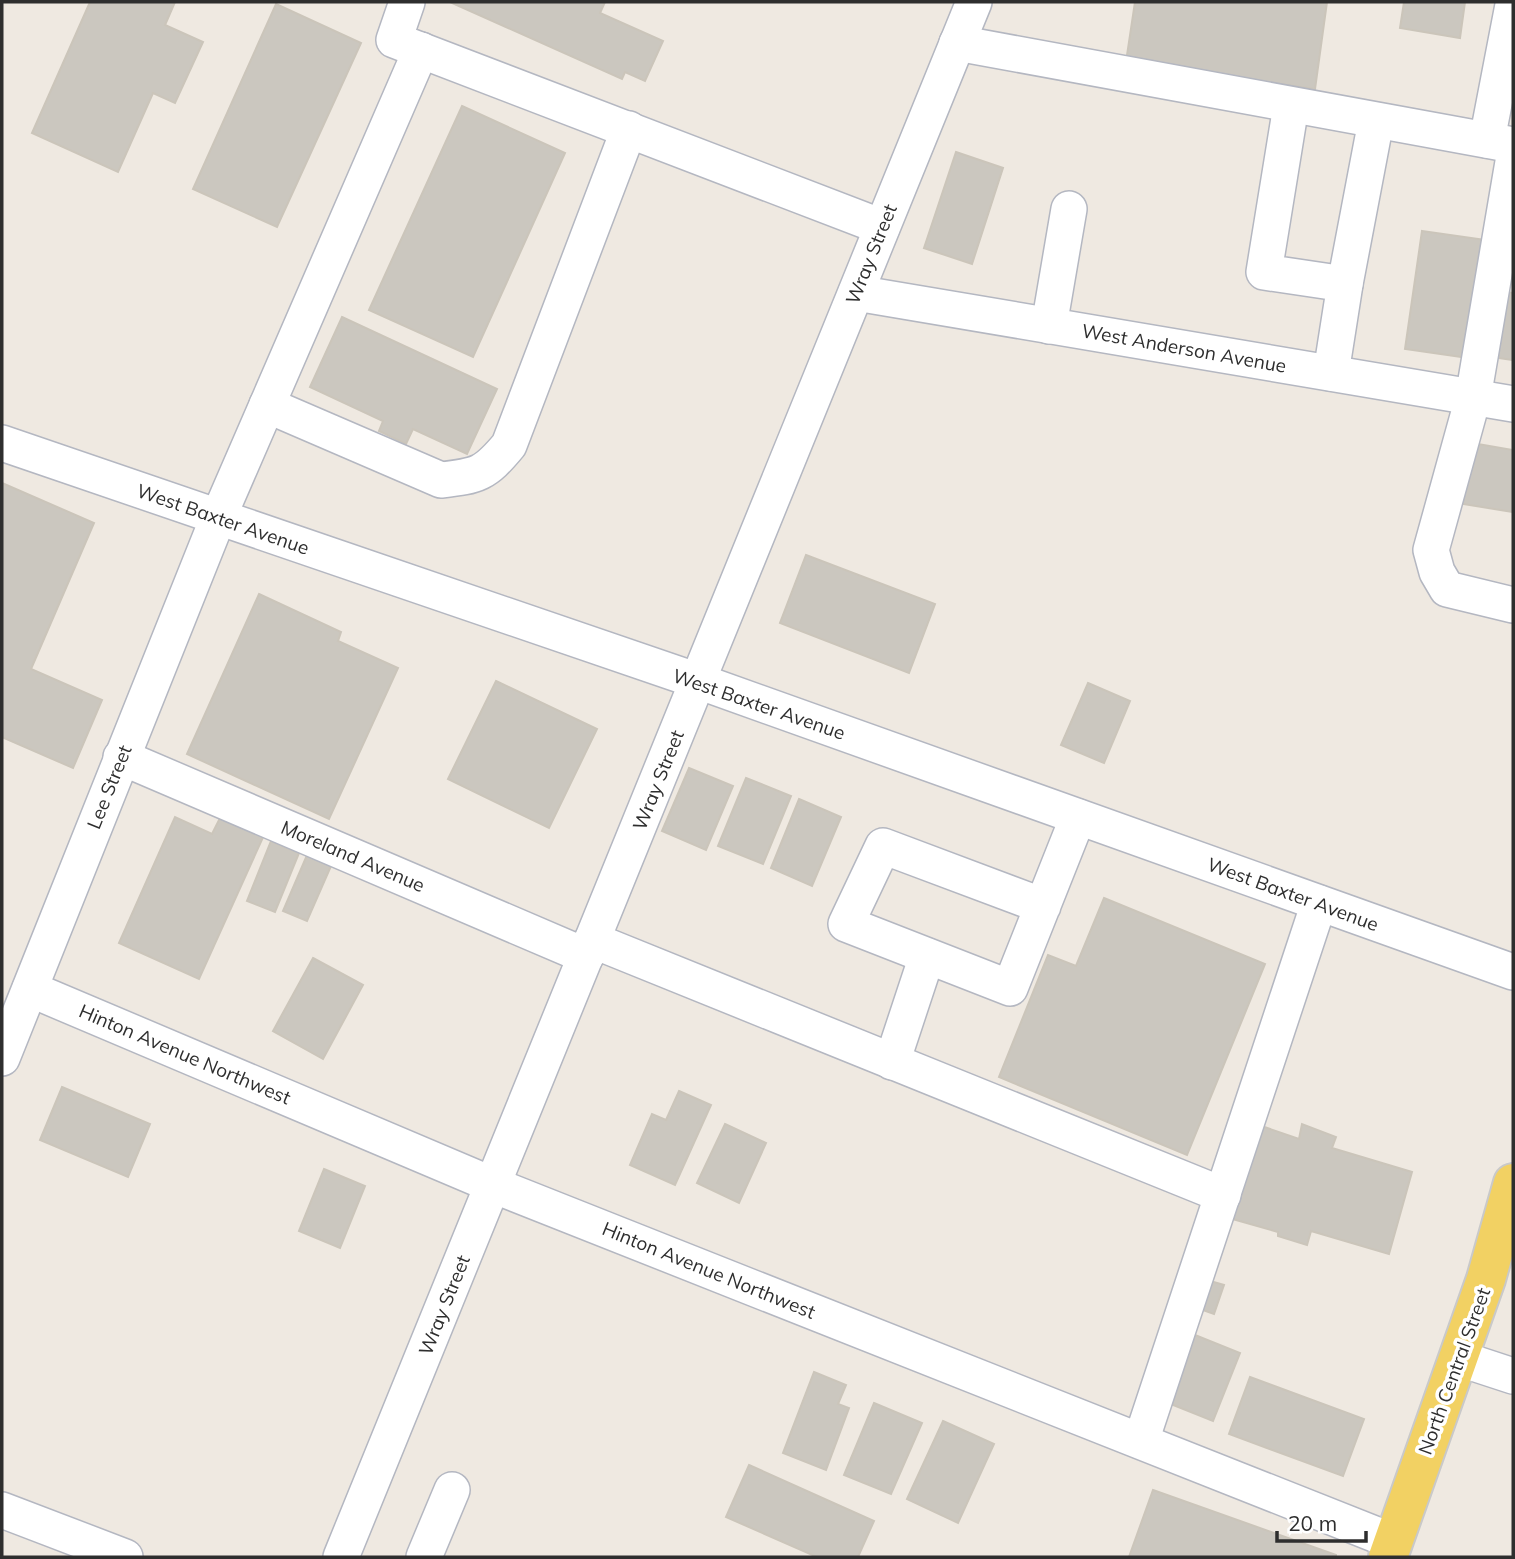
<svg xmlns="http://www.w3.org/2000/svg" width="1515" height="1559" font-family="Mulish,sans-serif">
<rect width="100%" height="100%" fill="#efe9e1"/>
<g fill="#cbc7bf" stroke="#cbc5ba" stroke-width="2">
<polygon points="90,2 175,2 165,25 203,42 175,103 153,93 118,172 32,133"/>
<polygon points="450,2 605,2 600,13 663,41 645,81 625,72 622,79"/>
<polygon points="1135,2 1327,2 1315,89 1126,62"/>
<polygon points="1404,2 1465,2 1460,38 1400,28"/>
<polygon points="276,4 361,43 277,227 193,189"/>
<polygon points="462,106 565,153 473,357 369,310"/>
<polygon points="956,152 1003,168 972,264 924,248"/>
<polygon points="1422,231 1486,240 1469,358 1405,349"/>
<polygon points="1507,292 1513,293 1513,360 1498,358"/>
<polygon points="342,317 497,389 467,454 413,429 406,444 379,431 383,421 310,387"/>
<polygon points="1472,443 1513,450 1513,512 1463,504"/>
<polygon points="2,483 94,523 31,669 102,700 73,768 2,737"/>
<polygon points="806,555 935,604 909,673 780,623"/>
<polygon points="259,594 341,632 338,641 398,668 329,819 187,754"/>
<polygon points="496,681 597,729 549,828 448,779"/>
<polygon points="1088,683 1130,701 1104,763 1061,745"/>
<polygon points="689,768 733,786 706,850 662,831"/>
<polygon points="746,778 791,796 763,864 718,846"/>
<polygon points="799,799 841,817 812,886 771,868"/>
<polygon points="221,816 264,835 199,979 119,943 175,817 212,834"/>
<polygon points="271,841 299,853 275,912 247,901"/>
<polygon points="307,855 331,866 307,921 283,911"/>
<polygon points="1104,898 1265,964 1187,1155 999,1077 1048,955 1076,966"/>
<polygon points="313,958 363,985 323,1059 273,1031"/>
<polygon points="62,1087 150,1124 128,1177 40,1140"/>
<polygon points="679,1091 711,1105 675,1185 630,1165 652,1114 666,1120"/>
<polygon points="1250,1122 1299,1139 1302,1124 1336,1137 1332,1148 1412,1172 1389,1254 1311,1231 1307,1245 1278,1236 1278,1232 1222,1216"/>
<polygon points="725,1124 766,1143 739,1203 697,1183"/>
<polygon points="324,1169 365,1186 340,1248 299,1231"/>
<polygon points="1203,1279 1224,1285 1214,1314 1194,1307"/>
<polygon points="1190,1333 1240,1353 1213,1421 1163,1401"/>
<polygon points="814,1372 846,1385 838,1404 849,1408 826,1470 783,1453"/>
<polygon points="1250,1377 1364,1419 1343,1476 1229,1434"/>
<polygon points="874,1403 922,1423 891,1494 844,1475"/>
<polygon points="943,1421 994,1444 958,1523 907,1499"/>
<polygon points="749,1465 874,1521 858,1557 817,1557 726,1517"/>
<polygon points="1153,1490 1336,1555 1336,1557 1129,1557"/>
</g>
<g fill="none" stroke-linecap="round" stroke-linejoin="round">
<defs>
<g id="minor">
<polyline points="407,2 394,40 882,227"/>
<polyline points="957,43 1513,145"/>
<polyline points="1291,106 1264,272 1345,284 1331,373"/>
<polyline points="1487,140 1513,5"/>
<polyline points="1513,162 1473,398 1431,550 1437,572 1447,589 1513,605"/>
<polyline points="1345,284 1376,121"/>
<polyline points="856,293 1513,404"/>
<polyline points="1049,326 1069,209"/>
<path d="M267 405 441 480C478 476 485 474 509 445L629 129"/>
<polyline points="2,443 698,681 1513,972"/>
<polyline points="121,757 586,956"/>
<polyline points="1043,906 883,846 846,924 1010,988 1078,817"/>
<polyline points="592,940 1223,1195"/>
<polyline points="30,989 493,1185 1392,1541"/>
<polyline points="2,1058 218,518 421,50"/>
<polyline points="892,1062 927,956"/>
<polyline points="1458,1358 1513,1376"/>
<polyline points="1141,1441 1319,903"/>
<polyline points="2,1510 125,1557"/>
<polyline points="341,1557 974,2"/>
<polyline points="424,1557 452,1490"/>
</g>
<polyline id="major" points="1388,1557 1486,1279 1513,1183"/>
</defs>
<use href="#minor" stroke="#b4b7c1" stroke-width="38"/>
<use href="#major" stroke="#c9c9c9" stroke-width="42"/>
<use href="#minor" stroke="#fff" stroke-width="35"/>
<use href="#major" stroke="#f2d163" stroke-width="38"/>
</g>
<g text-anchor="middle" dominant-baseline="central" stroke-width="7" stroke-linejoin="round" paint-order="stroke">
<g font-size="19" fill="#2e2e2e" stroke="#fff">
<text transform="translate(871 254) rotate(-68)">Wray Street</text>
<text transform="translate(1184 348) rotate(10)">West Anderson Avenue</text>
<text transform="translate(223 519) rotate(19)">West Baxter Avenue</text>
<text transform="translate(759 704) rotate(19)">West Baxter Avenue</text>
<text transform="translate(658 780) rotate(-68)">Wray Street</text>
<text transform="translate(109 787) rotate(-68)">Lee Street</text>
<text transform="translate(353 856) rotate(23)">Moreland Avenue</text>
<text transform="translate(1293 894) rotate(20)">West Baxter Avenue</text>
<text transform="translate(185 1054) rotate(23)">Hinton Avenue Northwest</text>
<text transform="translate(709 1270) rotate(22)">Hinton Avenue Northwest</text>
<text transform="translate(444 1305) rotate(-68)">Wray Street</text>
<text transform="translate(1454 1371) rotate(-70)">North Central Street</text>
</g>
</g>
<rect width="1515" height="1559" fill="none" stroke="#2e2e2e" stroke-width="7"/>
<path d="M1277 1531v10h89v-10" fill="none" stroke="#2e2e2e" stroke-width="3.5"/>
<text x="1288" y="1531" font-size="21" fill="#2e2e2e" stroke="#ffffff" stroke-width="5" paint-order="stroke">20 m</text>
</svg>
